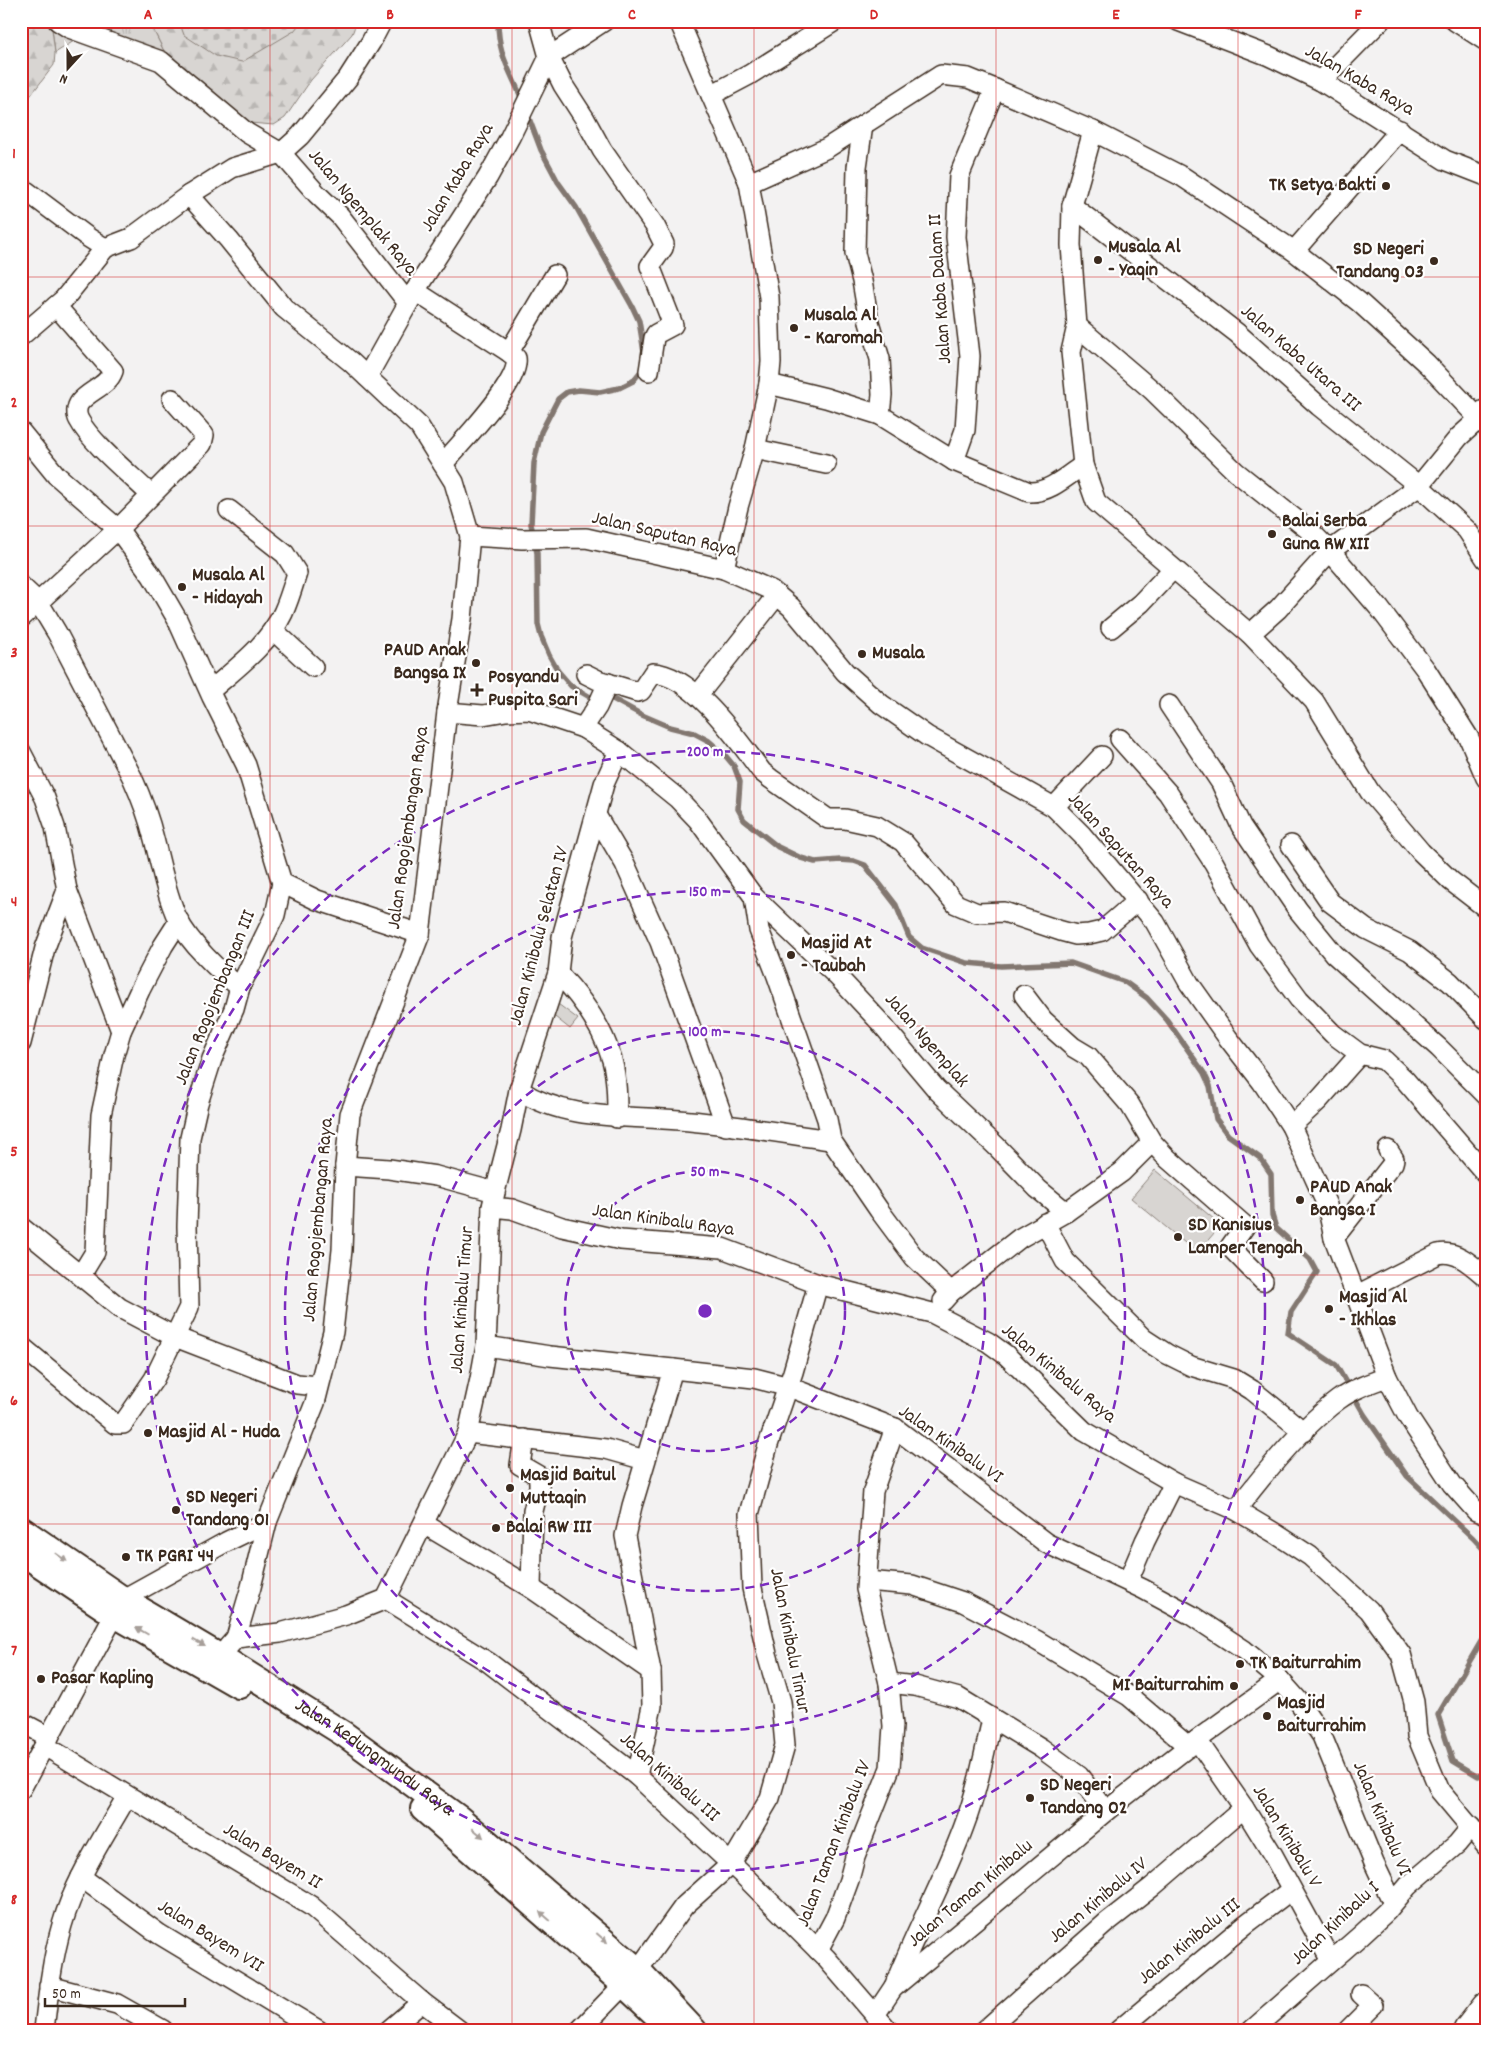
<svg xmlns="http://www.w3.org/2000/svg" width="1507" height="2051" font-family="Dekko,sans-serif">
<defs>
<pattern id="grass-tufts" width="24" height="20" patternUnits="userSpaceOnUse" patternTransform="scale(1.25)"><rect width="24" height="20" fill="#d8d5d2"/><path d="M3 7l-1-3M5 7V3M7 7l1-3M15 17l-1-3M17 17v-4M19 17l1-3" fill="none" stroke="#bab7b4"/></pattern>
<pattern id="forest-firs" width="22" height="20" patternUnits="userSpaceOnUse" patternTransform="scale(1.25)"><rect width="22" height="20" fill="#d8d5d2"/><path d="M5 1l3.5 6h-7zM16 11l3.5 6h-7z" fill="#bab7b4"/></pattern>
<pattern id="cemetery-stones" width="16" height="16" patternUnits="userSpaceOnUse" patternTransform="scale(1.25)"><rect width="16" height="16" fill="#d8d5d2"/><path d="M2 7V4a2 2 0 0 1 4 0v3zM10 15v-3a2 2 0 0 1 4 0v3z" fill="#bab7b4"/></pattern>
</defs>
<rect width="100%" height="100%" fill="#f3f2f2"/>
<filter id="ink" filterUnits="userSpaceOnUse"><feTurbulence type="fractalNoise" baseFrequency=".02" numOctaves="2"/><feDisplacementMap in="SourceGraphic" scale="10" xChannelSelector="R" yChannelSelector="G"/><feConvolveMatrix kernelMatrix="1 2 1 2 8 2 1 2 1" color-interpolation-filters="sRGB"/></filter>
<g filter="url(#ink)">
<polygon fill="url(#grass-tufts)" stroke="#8a8078" points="51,21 149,21 165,53 93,29 55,53"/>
<g fill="url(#forest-firs)" stroke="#8a8078">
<polygon points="21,21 51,21 55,53 54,65 24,104 21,104"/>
<polygon points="149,21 179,21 185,35 293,31 302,21 357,21 352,34 311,80 285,118 274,125 250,123 226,108 165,53"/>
</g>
<polygon fill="url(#cemetery-stones)" stroke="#8a8078" points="179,21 302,21 294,31 242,62 216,56 184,35"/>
<g fill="#d8d5d2" stroke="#8a8078">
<polygon points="558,1004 578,1019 570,1029 550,1013"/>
<polygon points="1155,1170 1221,1225 1197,1253 1131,1198"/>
</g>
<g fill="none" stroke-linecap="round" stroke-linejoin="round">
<g stroke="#827770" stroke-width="5.5">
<path d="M498 21C498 57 511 71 523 102"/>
<polyline points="527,113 541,150 558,182 576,207 632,306 639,321 644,352"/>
<polyline points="642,366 641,371 633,381 619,388 600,392 579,390 567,392 558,399 541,432 534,463 531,524 537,553 538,624 541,636 549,655 558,671 571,686 590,697 599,700 611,698 642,715 670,727 694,733 709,741 724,754 734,766 740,782 738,809 744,820 778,847 801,858 815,862 840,860 854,861 865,865 896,905 909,937 922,948 967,963 1001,966 1071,963 1125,982 1147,998 1167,1020 1204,1073 1210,1086 1216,1119 1228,1135 1260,1158 1271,1174 1272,1215 1276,1228 1310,1259 1317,1272 1291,1312 1288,1333 1336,1365 1364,1414 1407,1476 1473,1538 1486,1552"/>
<polyline points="1486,1633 1438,1715 1453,1761 1478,1776 1486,1774"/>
</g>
<defs>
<g id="minor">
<polyline points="58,21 69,28 161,61 247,133 281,153 317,194 340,216 408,303"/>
<polyline points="539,21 549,57 563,85 585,119 602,150 655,226 664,244 663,248 650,266 673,325 656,334 654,338 649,371"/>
<polyline points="679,21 749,183 769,297 771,362 769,384 755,449 738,507 724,569"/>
<polyline points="1178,21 1269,56 1321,81 1445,160 1486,176"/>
<polyline points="1455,21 1486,41"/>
<polyline points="1321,81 1380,21"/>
<polyline points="711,95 749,75 835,21"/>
<polyline points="863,125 857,167 855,253 862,281 869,322 880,359 882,395 880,415"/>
<polyline points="1093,131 1072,206 1071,245 1077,326 1071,352 1083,465 1096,502 1250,634 1314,701 1370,792 1421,852 1451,881 1486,908"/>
<polyline points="749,183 827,148 941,75 968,78 995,89 1093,131 1183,177 1294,251 1359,302 1427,364 1486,426"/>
<polyline points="21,187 89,238 105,248"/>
<polyline points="189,195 229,240 284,308 351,362 419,426 454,482 470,536 462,619 447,712 420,934 350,1114 345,1166 342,1250 333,1332 315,1403 267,1522 251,1587 236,1638"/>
<polyline points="1072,206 1237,333 1319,406 1419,486 1467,530 1486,559"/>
<polyline points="1294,251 1400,130"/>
<path d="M415 291 509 352 516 358C521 383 459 444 443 464"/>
<path d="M56 306 113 371C108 386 90 390 80 402 76 407 76 415 79 420 91 443 132 476 151 495"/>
<polyline points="1077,326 1152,390 1236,472 1309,530 1330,551 1380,609 1426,670 1469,738 1486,778"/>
<polyline points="21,336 64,299 105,248 131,238 189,195 232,168 281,153 300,136 348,78 371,42 382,21"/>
<polyline points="509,352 555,275"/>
<polyline points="367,377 415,291 488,177 510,137 549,57 604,21"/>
<path d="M769 384 826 398 880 415 954 461 1029 492C1049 493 1067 476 1083 465"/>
<polyline points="21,432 56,475 118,529 152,576 177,619 212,697 246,765 282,883 317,900 420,934"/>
<polyline points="755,449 826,464"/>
<polyline points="954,461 965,430 970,356 956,237 959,176 995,89"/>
<polyline points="470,536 522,539 586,538 724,569 771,590 791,607 845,672 881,704 927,736 1054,807 1082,835 1155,922 1189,983 1228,1038 1262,1082 1291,1126 1327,1205 1334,1238 1387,1377 1408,1417 1452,1484 1476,1511 1486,1515"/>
<path d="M21 586 39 603 57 633 132 777C141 797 149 818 154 839 161 866 166 894 178 920 189 942 220 973 240 987"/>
<polyline points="21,618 118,529 202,444 204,435 172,399"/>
<polyline points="1111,628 1141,603 1173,569"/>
<polyline points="273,630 313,667"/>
<polyline points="1250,634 1278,609 1330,551 1419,486 1459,437 1479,419 1484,410"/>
<path d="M586 674 598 680 637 692 641 691 653 673C694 675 739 742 762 772L771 779 828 819H845L877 826 903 842 956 904 977 913 1004 912 1061 931 1076 935 1089 934 1102 931 1138 900"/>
<path d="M210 691C236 668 268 645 283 613 289 600 293 586 297 573L285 554 229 510"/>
<polyline points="698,695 777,595"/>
<polyline points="1169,705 1221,783 1241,826 1298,910 1334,954 1439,1048 1486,1095"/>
<polyline points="447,712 483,715 506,711 529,710 583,728 619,751 677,798 698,820 754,897 837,976 879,1021 937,1090 996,1146 1038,1189 1066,1212"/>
<polyline points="583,728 597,707 608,683"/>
<polyline points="1120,739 1168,793 1214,863 1259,945 1299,999 1333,1034 1360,1054 1384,1060 1405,1080 1486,1174"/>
<polyline points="21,752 45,798 55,827 67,890 121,1031"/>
<polyline points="1054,807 1102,756"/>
<polyline points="596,815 625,864 660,942 726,1126"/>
<polyline points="1291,845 1330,902 1366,929 1410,951 1450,982 1486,1019"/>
<polyline points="754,897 759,930 777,976 827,1119 831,1140 879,1210 914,1257 951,1292"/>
<path d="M558 973C581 997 603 1028 612 1060 617 1079 617 1099 617 1118"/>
<polyline points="1024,995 1043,1020 1073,1047 1088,1056 1130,1105 1152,1142 1167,1158 1245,1226 1230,1247 1263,1281"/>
<polyline points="21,1043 45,948 67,890"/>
<path d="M519 1090C566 1121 626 1115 679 1120 730 1124 781 1133 831 1140"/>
<polyline points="1291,1126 1319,1100 1360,1054"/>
<polyline points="345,1166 389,1169 436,1176 495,1192 492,1207 512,1209 562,1227 621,1240 722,1248 818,1284 932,1313 988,1342 1006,1355 1084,1431 1174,1483 1236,1510 1273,1532 1310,1556 1369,1610 1401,1654 1414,1702 1417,1736 1440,1791 1486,1846"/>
<polyline points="495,1192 511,1130 519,1090 558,973 562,937 604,784 619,751"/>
<polyline points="1045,1223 1065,1261 1144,1339 1167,1354 1191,1366 1234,1379 1252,1390 1304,1432"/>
<polyline points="21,1227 120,1308 175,1337 297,1384 318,1386"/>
<polyline points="1334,1238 1393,1163 1394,1159 1388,1150"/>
<polyline points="81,1275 95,1252 101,1115 114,1055 121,1031 140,990 163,946 179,921"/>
<path d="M1355 1296 1438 1254C1457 1250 1472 1265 1486 1277"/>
<polyline points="943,1301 951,1292 1020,1238 1066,1212 1122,1172 1152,1142"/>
<polyline points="21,1346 115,1424 123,1424 154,1379 189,1307 187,1226 190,1138 198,1103 212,1059 234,1009 240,987 275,915 282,883"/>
<polyline points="486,1346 550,1356 673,1369 632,1506 625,1536 651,1671 652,1706 637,1776"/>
<polyline points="673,1369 754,1378 789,1387 895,1428 1046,1543 1143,1589 1191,1615 1244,1650 1280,1680 1297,1699 1322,1736 1374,1863 1393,1903"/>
<polyline points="468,1433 606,1449 645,1460"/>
<polyline points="524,1439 520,1465 539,1476 539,1487 533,1511 531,1588"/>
<path d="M1236 1510C1262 1476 1304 1425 1338 1400 1353 1389 1370 1383 1387 1377"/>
<polyline points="424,1524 531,1588 651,1671"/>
<polyline points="867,1581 912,1585 963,1602 1036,1640 1129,1696 1189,1747"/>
<polyline points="1128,1581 1145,1541 1174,1483"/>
<polyline points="386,1599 488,1662 637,1776 745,1877 826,1958 888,2030"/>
<polyline points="228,1647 236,1638 280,1633 346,1615 386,1599 468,1433 480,1379 486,1346 492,1207"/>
<polyline points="889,1683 915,1686 959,1698 1041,1748 1079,1776 1106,1811"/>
<polyline points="21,1722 49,1737"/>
<polyline points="1197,1740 1244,1808 1273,1855 1331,1961"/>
<polyline points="45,1746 311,1906 422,2002 459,2030"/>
<polyline points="21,1789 123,1599 226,1542 267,1522"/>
<polyline points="81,1877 159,1934 318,2030"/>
<polyline points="818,1950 835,1918 849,1880 855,1857 890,1768 893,1726 889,1683 866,1589 873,1491 895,1428"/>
<polyline points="49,1986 117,2004 163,2030"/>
<path d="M894 1987C915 1932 944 1881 964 1826 977 1792 984 1755 992 1719"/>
<polyline points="875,2015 893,1988 1106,1811 1197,1740 1280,1680"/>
<path d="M44 2030C48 1995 52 1959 62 1925 75 1879 104 1837 127 1796"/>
<polyline points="389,2030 422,2002"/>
<polyline points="580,2030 638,1970 684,1906 731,1864 770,1798 785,1745 781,1702 767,1654 752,1588 749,1514 768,1445 793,1372 818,1284"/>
<polyline points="985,2030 1106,1923 1152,1887 1244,1808"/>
<polyline points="1119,2030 1246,1924 1291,1890"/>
<polyline points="1252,2030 1361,1935 1387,1911 1408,1886 1457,1844 1471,1827"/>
<polyline points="1348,2030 1373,2005 1361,1994"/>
</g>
<g id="major">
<path id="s1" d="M21 1529 123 1599 221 1657 344 1734 459 1818 638 1970 694 2030"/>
<polyline points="21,1552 115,1615 239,1686"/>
<polyline points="423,1809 623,1984 672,2030"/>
</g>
<polyline id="highway" points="1468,2030 1486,2007"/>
</defs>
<use href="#minor" stroke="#3b2a1e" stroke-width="22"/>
<use href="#major" stroke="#3b2a1e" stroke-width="28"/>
<use href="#highway" stroke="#3b2a1e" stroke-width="31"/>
<use href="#minor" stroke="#fff" stroke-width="19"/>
<use href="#major" stroke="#fff" stroke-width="24"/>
<use href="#highway" stroke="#fff" stroke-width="28"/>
</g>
<defs><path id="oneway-solid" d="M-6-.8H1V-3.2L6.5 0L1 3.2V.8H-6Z" transform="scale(1.25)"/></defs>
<g fill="#a79f9a">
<use href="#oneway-solid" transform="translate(61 1557) rotate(35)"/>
<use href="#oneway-solid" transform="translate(142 1631) rotate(-150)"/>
<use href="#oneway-solid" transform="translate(199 1643) rotate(30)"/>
<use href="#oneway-solid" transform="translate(478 1833) rotate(40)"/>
<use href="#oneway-solid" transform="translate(545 1916) rotate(-139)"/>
<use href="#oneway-solid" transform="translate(602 1938) rotate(41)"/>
</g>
</g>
<path fill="none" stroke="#d62828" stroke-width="1" stroke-opacity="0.55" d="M270 21V2030M512 21V2030M754 21V2030M996 21V2030M1238 21V2030M21 277H1486M21 526H1486M21 776H1486M21 1026H1486M21 1275H1486M21 1524H1486M21 1774H1486"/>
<g fill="none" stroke="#7b2cbf" stroke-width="2.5" stroke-dasharray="9 6">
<circle cx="705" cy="1311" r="140"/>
<circle cx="705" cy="1311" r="280"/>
<circle cx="705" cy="1311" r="420"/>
<circle cx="705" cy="1311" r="560"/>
</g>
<g fill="#3b2a1e" stroke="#fff" stroke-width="2">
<circle cx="1386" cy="186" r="5"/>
<circle cx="1098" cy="260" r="5"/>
<circle cx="1434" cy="261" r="5"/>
<circle cx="794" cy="328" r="5"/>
<circle cx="1272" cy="534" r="5"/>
<circle cx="182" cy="587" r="5"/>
<circle cx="862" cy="654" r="5"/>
<circle cx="476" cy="663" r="5"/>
<path d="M474.5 682.5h5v5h5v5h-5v5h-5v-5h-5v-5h5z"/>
<circle cx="791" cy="955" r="5"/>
<circle cx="1300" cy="1200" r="5"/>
<circle cx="1178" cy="1237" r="5"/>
<circle cx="1329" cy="1309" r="5"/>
<circle cx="148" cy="1433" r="5"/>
<circle cx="510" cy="1488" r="5"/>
<circle cx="176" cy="1510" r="5"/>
<circle cx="496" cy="1528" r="5"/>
<circle cx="126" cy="1557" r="5"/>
<circle cx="1240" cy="1664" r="5"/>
<circle cx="41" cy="1679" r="5"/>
<circle cx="1234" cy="1686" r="5"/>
<circle cx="1267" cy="1716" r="5"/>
<circle cx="1030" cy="1798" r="5"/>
</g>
<g text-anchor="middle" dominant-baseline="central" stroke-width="4.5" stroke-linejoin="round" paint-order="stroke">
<g font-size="20" fill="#3b2a1e" stroke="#fff">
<text transform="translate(1359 81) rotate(30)">Jalan Kaba Raya</text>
<text transform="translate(458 178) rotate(-59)">Jalan Kaba Raya</text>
<text transform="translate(362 213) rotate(50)">Jalan Ngemplak Raya</text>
<text transform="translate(941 289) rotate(-94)">Jalan Kaba Dalam II</text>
<text transform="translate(1300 359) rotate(41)">Jalan Kaba Utara III</text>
<text transform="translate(664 535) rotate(13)">Jalan Saputan Raya</text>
<text transform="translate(409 828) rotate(-82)">Jalan Rogojembangan Raya</text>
<text transform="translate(1120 851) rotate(48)">Jalan Saputan Raya</text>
<text transform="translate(540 936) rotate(-75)">Jalan Kinibalu Selatan IV</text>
<text transform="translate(216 998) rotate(-68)">Jalan Rogojembangan III</text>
<text transform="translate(926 1041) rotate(49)">Jalan Ngemplak</text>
<text transform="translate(319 1220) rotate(-85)">Jalan Rogojembangan Raya</text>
<text transform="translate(663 1221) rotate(8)">Jalan Kinibalu Raya</text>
<text transform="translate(463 1300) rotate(-86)">Jalan Kinibalu Timur</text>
<text transform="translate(1058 1374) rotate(40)">Jalan Kinibalu Raya</text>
<text transform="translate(950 1445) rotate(35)">Jalan Kinibalu VI</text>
<text transform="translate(789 1641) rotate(79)">Jalan Kinibalu Timur</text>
<text stroke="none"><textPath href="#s1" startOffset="421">Jalan Kedungmundu Raya</textPath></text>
<text transform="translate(669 1778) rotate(41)">Jalan Kinibalu III</text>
<text transform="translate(1381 1819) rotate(67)">Jalan Kinibalu VI</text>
<text transform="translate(1286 1837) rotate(59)">Jalan Kinibalu V</text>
<text transform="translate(835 1844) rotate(-69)">Jalan Taman Kinibalu IV</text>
<text transform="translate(272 1857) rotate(31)">Jalan Bayem II</text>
<text transform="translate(971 1894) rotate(-40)">Jalan Taman Kinibalu</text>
<text transform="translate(1099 1901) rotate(-40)">Jalan Kinibalu IV</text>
<text transform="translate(1336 1924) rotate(-43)">Jalan Kinibalu I</text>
<text transform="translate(210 1937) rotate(32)">Jalan Bayem VII</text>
<text transform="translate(1190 1942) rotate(-39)">Jalan Kinibalu III</text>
</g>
<g font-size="20" font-weight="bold" fill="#3b2a1e" stroke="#fff" text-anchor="start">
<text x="1376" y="186" text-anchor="end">TK Setya Bakti</text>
<text x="1108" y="248">Musala Al<tspan x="1108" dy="23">- Yaqin</tspan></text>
<text x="1424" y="250" text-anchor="end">SD Negeri<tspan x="1424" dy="23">Tandang 03</tspan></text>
<text x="804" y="316">Musala Al<tspan x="804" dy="23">- Karomah</tspan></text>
<text x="1282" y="522">Balai Serba<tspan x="1282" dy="23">Guna RW XII</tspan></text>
<text x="192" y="576">Musala Al<tspan x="192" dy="23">- Hidayah</tspan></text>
<text x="466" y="651" text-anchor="end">PAUD Anak<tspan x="466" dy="23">Bangsa IX</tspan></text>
<text x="872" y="654">Musala</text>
<text x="488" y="678">Posyandu<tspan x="488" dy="23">Puspita Sari</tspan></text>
<text x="801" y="944">Masjid At<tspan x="801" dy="23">- Taubah</tspan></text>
<text x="1310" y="1188">PAUD Anak<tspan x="1310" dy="23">Bangsa I</tspan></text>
<text x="1188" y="1226">SD Kanisius<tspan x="1188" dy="23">Lamper Tengah</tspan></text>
<text x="1339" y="1298">Masjid Al<tspan x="1339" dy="23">- Ikhlas</tspan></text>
<text x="158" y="1433">Masjid Al - Huda</text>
<text x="520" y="1476">Masjid Baitul<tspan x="520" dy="23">Muttaqin</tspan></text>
<text x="186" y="1498">SD Negeri<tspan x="186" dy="23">Tandang 01</tspan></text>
<text x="506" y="1528">Balai RW III</text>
<text x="136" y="1557">TK PGRI 44</text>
<text x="1250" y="1664">TK Baiturrahim</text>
<text x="51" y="1679">Pasar Kapling</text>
<text x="1224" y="1686" text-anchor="end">MI Baiturrahim</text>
<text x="1277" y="1704">Masjid<tspan x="1277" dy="23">Baiturrahim</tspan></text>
<text x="1040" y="1786">SD Negeri<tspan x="1040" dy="23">Tandang 02</tspan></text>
</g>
</g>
<circle cx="705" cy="1311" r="8" fill="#7b2cbf" stroke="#fff" stroke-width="2.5"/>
<g font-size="15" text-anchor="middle" font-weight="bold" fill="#7b2cbf" stroke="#fff" stroke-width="4.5" stroke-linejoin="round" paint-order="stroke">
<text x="705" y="756">200 m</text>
<text x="705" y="896">150 m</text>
<text x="705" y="1036">100 m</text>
<text x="705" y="1176">50 m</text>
</g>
<rect width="1507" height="2051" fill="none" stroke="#fff" stroke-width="55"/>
<g transform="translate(68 68) rotate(201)" stroke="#ffffff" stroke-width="4" paint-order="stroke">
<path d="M0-4L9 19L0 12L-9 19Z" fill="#3b2a1e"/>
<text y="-8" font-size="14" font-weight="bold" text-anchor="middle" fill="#3b2a1e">N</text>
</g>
<path d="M45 1998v8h140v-8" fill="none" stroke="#3b2a1e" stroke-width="2.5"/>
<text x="52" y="1998" font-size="15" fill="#3b2a1e" stroke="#ffffff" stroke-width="4" paint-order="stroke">50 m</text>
<rect x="28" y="28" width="1452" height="1996" fill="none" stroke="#d62828" stroke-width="2"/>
<g font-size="16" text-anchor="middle" font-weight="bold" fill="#d62828">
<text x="148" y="19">A</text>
<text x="390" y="19">B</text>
<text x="632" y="19">C</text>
<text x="874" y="19">D</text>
<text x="1116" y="19">E</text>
<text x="1358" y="19">F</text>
<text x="14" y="158">1</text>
<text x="14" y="407">2</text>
<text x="14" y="657">3</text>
<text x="14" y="906">4</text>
<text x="14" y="1156">5</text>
<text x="14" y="1405">6</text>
<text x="14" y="1655">7</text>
<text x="14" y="1904">8</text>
</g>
</svg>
